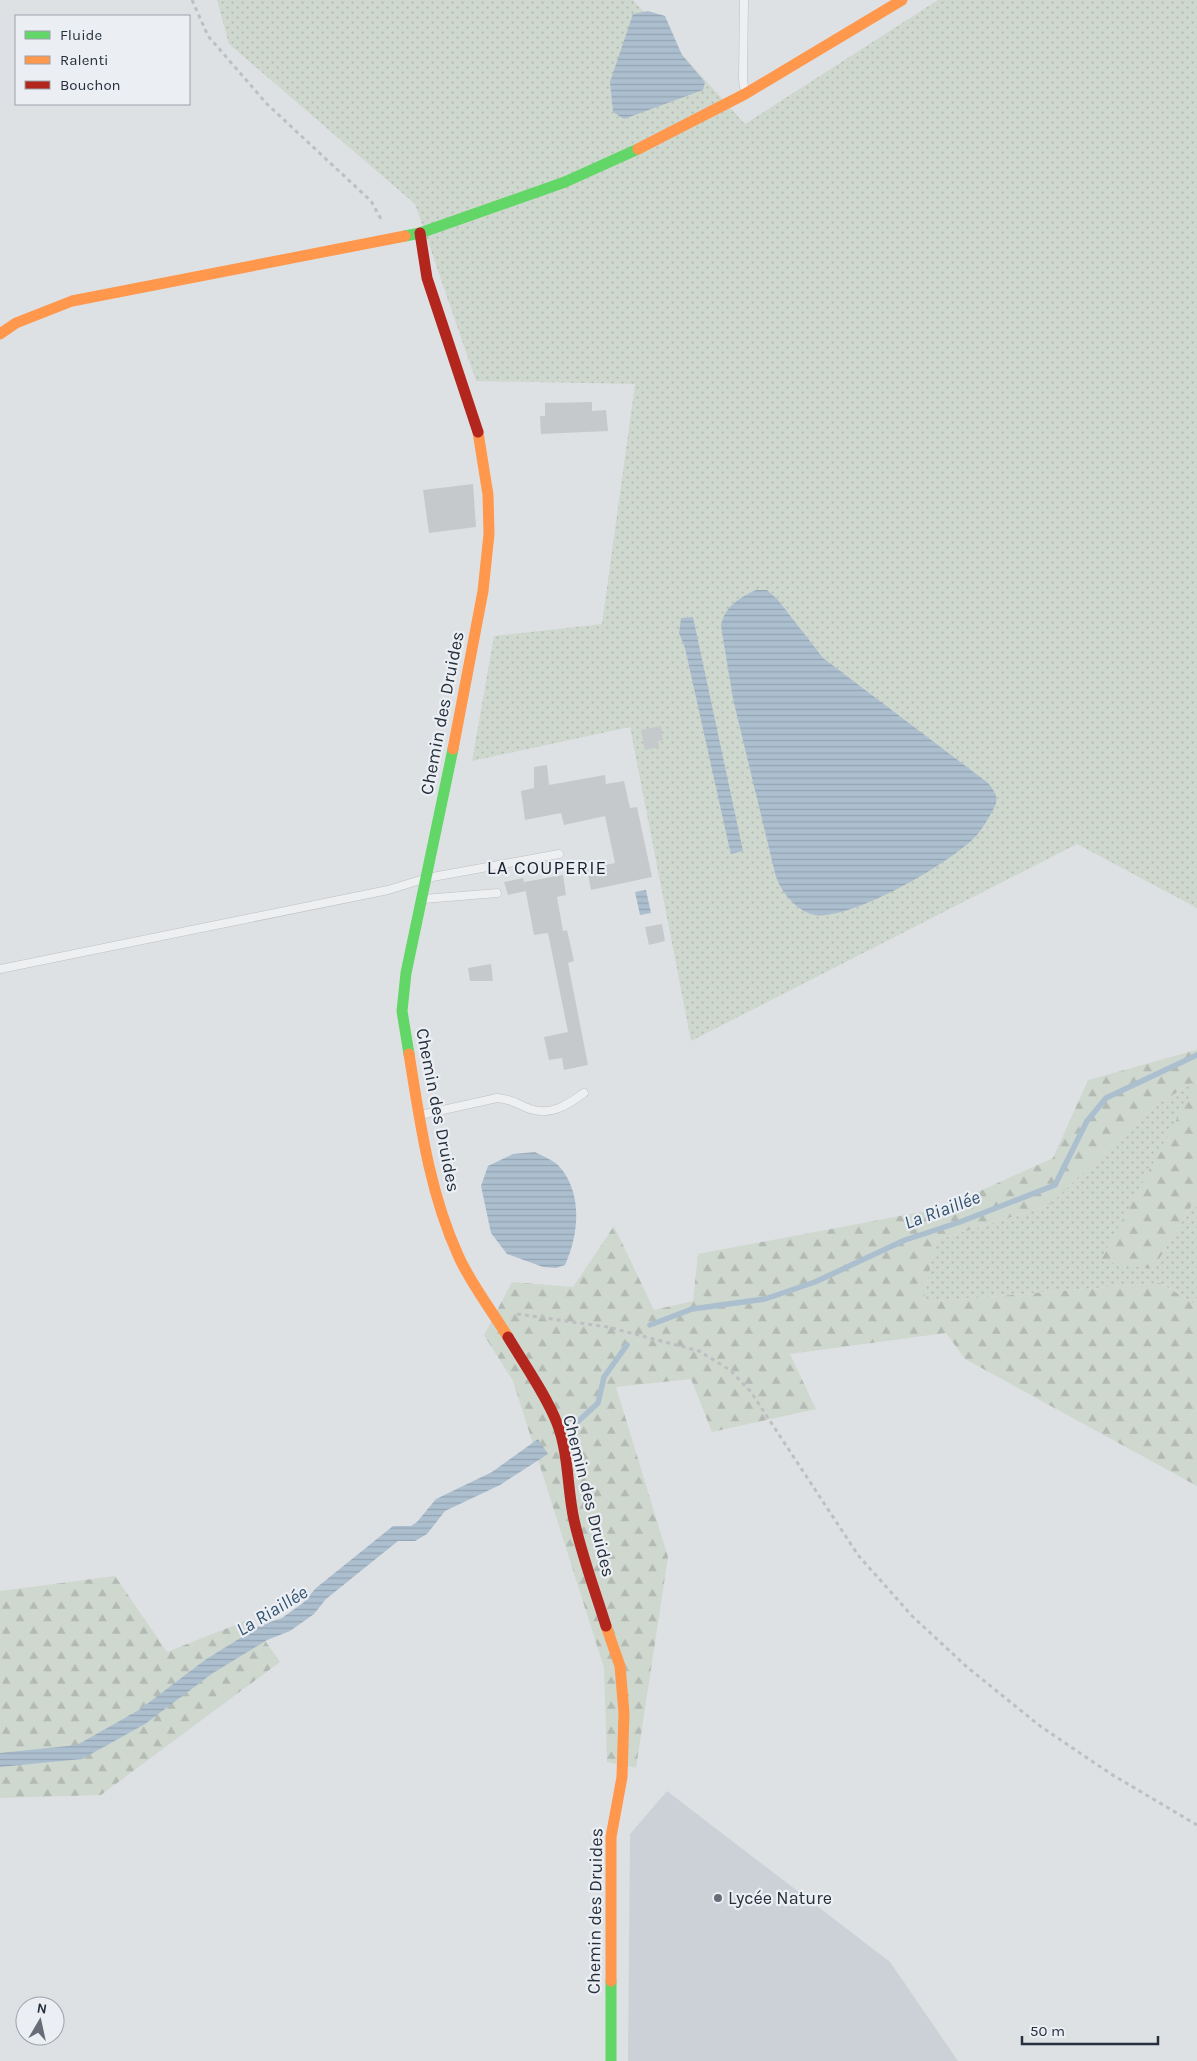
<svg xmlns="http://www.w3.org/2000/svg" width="1197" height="2061" font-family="Karla,sans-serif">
<defs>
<pattern id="grass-dots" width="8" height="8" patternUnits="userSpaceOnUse" patternTransform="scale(1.25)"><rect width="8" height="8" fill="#cfd8cf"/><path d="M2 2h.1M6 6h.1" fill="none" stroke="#b2bab3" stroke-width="1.8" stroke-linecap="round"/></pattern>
<pattern id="forest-firs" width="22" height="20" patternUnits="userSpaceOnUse" patternTransform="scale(1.25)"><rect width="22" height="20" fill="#cfd8cf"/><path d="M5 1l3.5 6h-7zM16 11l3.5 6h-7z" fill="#b2bab3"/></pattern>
<pattern id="water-rules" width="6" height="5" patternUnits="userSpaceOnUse" patternTransform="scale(1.25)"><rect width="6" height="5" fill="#acbfcf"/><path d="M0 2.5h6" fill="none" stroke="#94a4b3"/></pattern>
</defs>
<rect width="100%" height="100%" fill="#dee1e4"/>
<polygon fill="#ccd1d7" points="667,1791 890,1962 958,2061 628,2061 630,1834"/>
<g fill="url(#grass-dots)">
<polygon points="217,0 633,0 745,124 938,0 1197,0 1197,908 1077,844 691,1041 630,727 472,761 494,636 602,624 635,384 476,381 415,204 229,44"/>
<polygon points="1197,1080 1153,1269 1197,1197 1197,1305 1160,1283 923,1302 936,1240 1048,1206 1150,1109"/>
</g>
<g fill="url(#forest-firs)">
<polygon points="1197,1048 1197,1080 1150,1109 1048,1206 936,1240 923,1302 1160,1283 1197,1305 1197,1486 965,1359 946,1333 790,1354 816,1409 712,1432 691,1379 616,1387 668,1557 636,1768 607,1762 604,1668 513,1381 484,1335 512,1282 573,1287 614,1226 654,1310 693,1301 698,1254 942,1208 1053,1158 1088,1080 1196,1050"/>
<polygon points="1197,1082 1197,1197 1153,1269 1100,1261"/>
<polygon points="115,1576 167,1652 250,1619 280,1662 101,1795 0,1798 0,1591"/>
</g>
<g fill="url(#water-rules)">
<polygon points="648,11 665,16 682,55 705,82 703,90 624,119 613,112 610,82 633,14"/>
<path d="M756 590H767L778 600 823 658 988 783C993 789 998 796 996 803 994 810 981 831 976 836 951 863 852 920 815 915 797 912 779 890 775 873L733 699 721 626C724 607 739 598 756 590Z"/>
<polygon points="693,617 743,851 731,854 729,846 685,648 679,633 681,618"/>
<polygon points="646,890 651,913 640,915 635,892"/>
<path d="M535 1152C542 1156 553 1160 559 1166 583 1193 579 1234 565 1265L556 1268 543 1267 507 1254 491 1233 481 1186 488 1166 513 1154Z"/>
<polygon points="538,1439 548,1454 500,1485 445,1511 427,1534 415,1541 398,1541 326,1599 314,1614 290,1631 267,1640 213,1673 145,1724 82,1759 0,1767 0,1753 77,1745 139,1710 205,1660 261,1625 282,1618 303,1603 316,1588 393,1526 411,1526 417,1522 436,1499 492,1472"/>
</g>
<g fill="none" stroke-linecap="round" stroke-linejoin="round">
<g stroke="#acbfcf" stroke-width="5.5">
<polyline points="650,1325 692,1309 765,1299 815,1282 905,1240 960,1222 1055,1185 1087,1121 1106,1098 1197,1055"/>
<polyline points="573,1426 598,1403 604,1377 627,1345"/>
</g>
</g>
<g fill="#c6c9cc">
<polygon points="592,402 592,411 606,410 608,431 541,434 540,416 545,416 545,403"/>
<polygon points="473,484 476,527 429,533 423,490"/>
<polygon points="661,726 663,740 658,741 659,747 645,750 641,730"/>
<polygon points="547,765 549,785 605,775 606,784 624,781 630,808 637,807 652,877 591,890 587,869 615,863 605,816 564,825 561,813 525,820 521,791 534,788 534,767"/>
<polygon points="563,875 566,895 557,897 563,931 567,930 574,961 568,963 588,1065 564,1070 562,1058 549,1060 544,1037 568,1032 548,933 534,935 524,882"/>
<polygon points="523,878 526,891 508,895 504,882"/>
<polygon points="662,924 665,941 649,945 645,927"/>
<polygon points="491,964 493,981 470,981 468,968"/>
</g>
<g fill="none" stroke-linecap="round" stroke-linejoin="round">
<defs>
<g id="lane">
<polyline points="744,0 743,80 745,93"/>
<polyline points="424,899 497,893"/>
<polyline points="0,969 388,890 427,878 559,854"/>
<path d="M420 1115 497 1098C512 1099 517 1104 530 1109 552 1116 567 1105 584 1093"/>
</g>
</defs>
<use href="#lane" stroke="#bdbfc2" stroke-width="9"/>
<g stroke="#bdbfc3" stroke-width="3" stroke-dasharray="4 4" stroke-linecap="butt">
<polyline points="192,0 208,36 267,104 371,201 382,221"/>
<polyline points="517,1314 608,1327 699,1351 730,1370 751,1392 858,1555 912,1616 967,1667 1040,1726 1111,1774 1197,1825"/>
</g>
<use href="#lane" stroke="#edeff0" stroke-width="8"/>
<g stroke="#63d668" stroke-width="11">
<polyline points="405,236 420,233 565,182 638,149"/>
<polyline points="409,1054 402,1011 406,973 453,749"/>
<polyline points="611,1981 611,2061"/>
</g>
<g stroke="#ff974d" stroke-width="11">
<polyline points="638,149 745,94 902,0"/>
<polyline points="0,334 16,323 72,301 405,236"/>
<polyline points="453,749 483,591 489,534 488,495 478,432"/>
<path d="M409 1054C420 1122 429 1191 458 1255 469 1281 492 1311 508 1337"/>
<polyline points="606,1626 620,1666 624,1713 622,1777 611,1837 611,1981"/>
</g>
<g stroke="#b3261e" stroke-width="11">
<polyline points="420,233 427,278 478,432"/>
<path d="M508 1337C524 1364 545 1393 557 1423 569 1454 567 1488 574 1520 582 1556 595 1591 606 1626"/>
</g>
</g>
<circle fill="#666d77" stroke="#ebeff4" stroke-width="2" cx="718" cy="1898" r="5"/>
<g text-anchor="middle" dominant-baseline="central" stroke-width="4.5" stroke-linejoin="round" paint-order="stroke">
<g font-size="18" fill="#262f3c" stroke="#ebeff4">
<text transform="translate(442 713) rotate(-79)">Chemin des Druides</text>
<text transform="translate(438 1110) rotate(79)">Chemin des Druides</text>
<text transform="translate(589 1496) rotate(76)">Chemin des Druides</text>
<text transform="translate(595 1911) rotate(-89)">Chemin des Druides</text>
</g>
<g font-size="18" fill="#262f3c" stroke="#ebeff4" text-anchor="start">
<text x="728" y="1898">Lycée Nature</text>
</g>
<g font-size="19" letter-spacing="1" fill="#18212d" stroke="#ebeff4">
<text x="547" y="868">LA COUPERIE</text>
</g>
<g font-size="19" font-style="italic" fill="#31516f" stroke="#ebeff4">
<text transform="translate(942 1210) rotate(-20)">La Riaillée</text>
<text transform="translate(272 1611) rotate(-31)">La Riaillée</text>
</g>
</g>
<rect x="15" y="15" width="175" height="90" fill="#ebeff4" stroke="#9ca2aa"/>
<rect x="25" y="31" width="25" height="8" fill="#63d668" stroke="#9ca2aa"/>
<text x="60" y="40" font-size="15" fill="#262f3c">Fluide</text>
<rect x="25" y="56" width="25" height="8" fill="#ff974d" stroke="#9ca2aa"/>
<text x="60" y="65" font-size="15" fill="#262f3c">Ralenti</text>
<rect x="25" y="81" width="25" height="8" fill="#b3261e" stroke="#9ca2aa"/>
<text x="60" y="90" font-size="15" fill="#262f3c">Bouchon</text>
<g transform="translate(40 2021) rotate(9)"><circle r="24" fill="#ebeff4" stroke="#9ca2aa"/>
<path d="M0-4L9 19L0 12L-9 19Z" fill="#666d77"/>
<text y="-8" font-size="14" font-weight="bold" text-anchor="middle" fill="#262f3c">N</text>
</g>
<path d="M1022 2036v8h136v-8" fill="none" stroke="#262f3c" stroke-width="2.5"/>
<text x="1030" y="2036" font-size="15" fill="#262f3c" stroke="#ebeff4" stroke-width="4" paint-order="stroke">50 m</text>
</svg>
